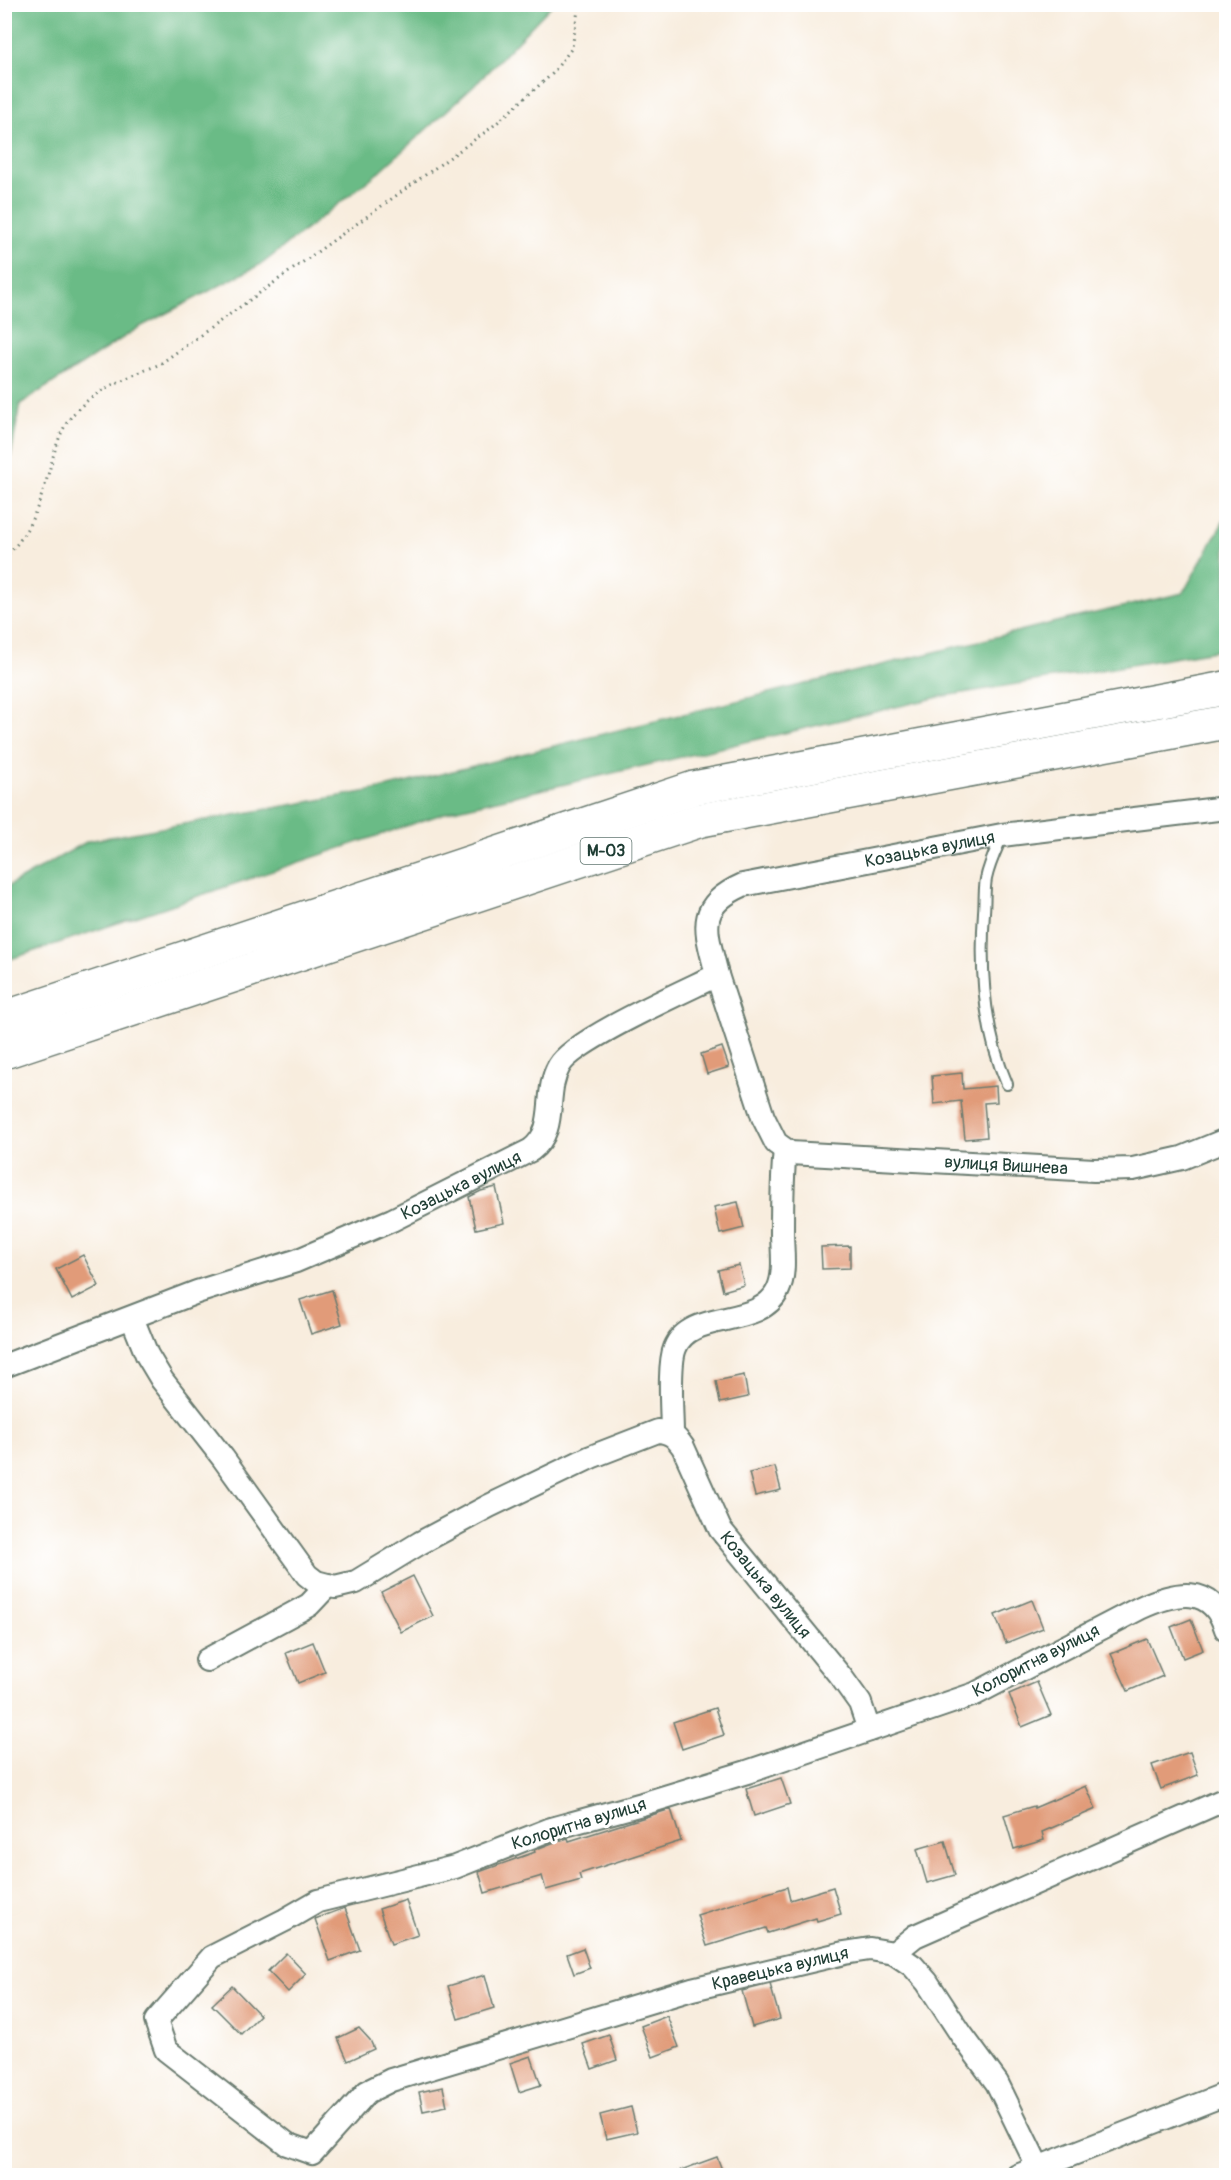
<svg xmlns="http://www.w3.org/2000/svg" width="1231" height="2180" font-family="Pangolin,sans-serif">
<rect width="100%" height="100%" fill="#fff"/>
<filter id="ink" filterUnits="userSpaceOnUse"><feTurbulence type="fractalNoise" baseFrequency=".0167" numOctaves="2"/><feDisplacementMap in="SourceGraphic" scale="12" xChannelSelector="R" yChannelSelector="G"/><feConvolveMatrix kernelMatrix="1 2 1 2 8 2 1 2 1" color-interpolation-filters="sRGB"/></filter>
<filter id="wash" filterUnits="userSpaceOnUse"><feTurbulence type="fractalNoise" baseFrequency=".008" numOctaves="4" result="noise"/><feDisplacementMap in="SourceGraphic" scale="24" xChannelSelector="R" yChannelSelector="G"/><feGaussianBlur stdDeviation="1.35" result="paint"/><feColorMatrix in="noise" values="0 0 0 0 0 0 0 0 0 0 0 0 0 0 0 0 0 1.4 0 .05"/><feComposite in="paint" operator="in"/></filter>
<g filter="url(#wash)">
<rect width="100%" height="100%" fill="#f8edde"/>
<g fill="#6abb86" stroke="#447c5d" stroke-width="1.5">
<polygon points="5,4 551,4 551,6 473,87 379,172 263,263 138,328 20,404 7,478 5,480"/>
<polygon points="1226,517 1226,649 939,697 454,810 5,961 5,888 88,841 380,789 1056,622 1183,593"/>
</g>
<g id="blocks">
<g fill="#e19b79">
<polygon points="722,1047 729,1067 707,1074 701,1054"/>
<polygon points="962,1073 963,1089 996,1086 997,1102 984,1103 987,1137 965,1139 961,1101 934,1104 932,1076"/>
<polygon points="496,1187 504,1223 476,1229 469,1197 481,1191"/>
<polygon points="738,1202 744,1228 720,1234 714,1207"/>
<polygon points="850,1246 850,1268 822,1269 821,1247"/>
<polygon points="83,1255 99,1286 72,1300 56,1269"/>
<polygon points="739,1265 744,1285 723,1291 718,1270"/>
<polygon points="332,1290 342,1324 311,1334 300,1300"/>
<polygon points="744,1375 748,1397 720,1403 716,1381"/>
<polygon points="775,1467 781,1490 755,1496 749,1473"/>
<polygon points="413,1576 433,1616 401,1632 381,1592"/>
<polygon points="1032,1600 1043,1628 1006,1643 995,1615"/>
<polygon points="1191,1619 1203,1650 1183,1658 1171,1627"/>
<polygon points="1147,1639 1163,1676 1128,1691 1111,1654"/>
<polygon points="313,1642 325,1672 298,1683 286,1653"/>
<polygon points="1037,1682 1051,1715 1022,1727 1009,1694"/>
<polygon points="715,1708 724,1735 682,1749 673,1722"/>
<polygon points="1190,1752 1198,1775 1161,1789 1152,1765"/>
<polygon points="781,1778 790,1804 754,1816 746,1789"/>
<polygon points="1086,1786 1096,1809 1042,1832 1044,1840 1014,1849 1004,1815 1034,1806 1034,1808"/>
<polygon points="671,1809 681,1841 579,1874 581,1880 546,1890 542,1876 485,1893 479,1872 535,1852 534,1850 555,1842 568,1838 569,1841"/>
<polygon points="945,1841 955,1875 927,1883 917,1849"/>
<polygon points="787,1887 790,1900 833,1887 841,1914 817,1921 816,1918 768,1933 766,1928 707,1946 697,1915"/>
<polygon points="406,1900 418,1935 391,1944 379,1909"/>
<polygon points="345,1908 360,1950 330,1961 315,1919"/>
<polygon points="583,1948 590,1968 574,1974 567,1954"/>
<polygon points="286,1953 306,1974 288,1992 268,1971"/>
<polygon points="485,1975 494,2008 458,2019 448,1986"/>
<polygon points="770,1984 780,2019 752,2027 742,1991"/>
<polygon points="232,1986 260,2015 241,2034 212,2005"/>
<polygon points="667,2016 679,2047 653,2057 641,2026"/>
<polygon points="359,2028 370,2040 374,2049 348,2061 338,2038"/>
<polygon points="609,2035 617,2060 592,2069 583,2044"/>
<polygon points="531,2056 541,2085 519,2092 510,2063"/>
<polygon points="443,2087 447,2106 423,2111 419,2092"/>
<polygon points="631,2107 637,2132 606,2139 600,2115"/>
<polygon points="717,2157 724,2175 671,2175 670,2174"/>
</g>
</g>
</g>
<g filter="url(#ink)">
<use href="#blocks" fill-opacity="0" stroke="#6b7b70" stroke-width="1.5"/>
<g fill="none" stroke-linecap="round" stroke-linejoin="round">
<defs>
<path id="service" d="M1002 836C996 850 989 864 986 879 984 890 985 901 984 912 980 969 984 1031 1007 1084"/>
<g id="minor">
<path id="s1" d="M717 975 763 1117 776 1143 790 1153 1094 1170 1133 1169 1182 1158 1226 1140"/>
<path id="s2" d="M132 1318 147 1355 162 1380 223 1458 307 1575 316 1582 335 1587 356 1582 420 1543 489 1506 591 1457 658 1431C671 1432 676 1437 683 1447L720 1529 842 1678 860 1703 869 1730"/>
<path id="s3" d="M4 1366 197 1292 296 1261 392 1220 531 1150C559 1129 543 1094 559 1066 573 1040 685 991 717 975 707 932 693 907 743 885L1002 835 1226 808"/>
<path d="M672 1434C672 1414 668 1365 675 1348 690 1309 760 1329 778 1290 786 1273 782 1250 782 1232 782 1204 782 1177 785 1150"/>
<path id="s4" d="M1226 1629C1212 1583 1175 1592 1140 1608L975 1694 747 1772 642 1804 551 1829 455 1867 318 1901 285 1920 212 1957 156 2021 166 2050 287 2144 312 2153 367 2092 391 2080 692 1989 844 1953 870 1949 894 1953 915 1936 1226 1799"/>
<polyline points="207,1660 309,1605 328,1585"/>
<polyline points="894,1953 913,1966 927,1982 961,2034 997,2083 1038,2167"/>
<polyline points="1017,2176 1226,2094"/>
</g>
<g id="trunk">
<polyline points="4,1018 694,788 1226,688"/>
<polyline points="4,1052 701,820 1226,722"/>
</g>
</defs>
<use href="#service" stroke="#6b7b70" stroke-width="14"/>
<use href="#minor" stroke="#6b7b70" stroke-width="26"/>
<use href="#trunk" stroke="#6b7b70" stroke-width="36"/>
<path stroke="#6b7b70" stroke-width="3" stroke-dasharray="1.5 4.5" stroke-linecap="butt" d="M4 558C30 535 41 500 50 468 54 453 59 434 68 421 90 390 127 378 160 364L491 128 552 74 572 48 579 4"/>
<use href="#service" stroke="#fff" stroke-width="10"/>
<use href="#minor" stroke="#fff" stroke-width="22"/>
<use href="#trunk" stroke="#fff" stroke-width="33"/>
</g>
</g>
<g text-anchor="middle" dominant-baseline="central" stroke-width="6" stroke-linejoin="round" paint-order="stroke">
<rect fill="#fff" stroke="#627771" stroke-width="1.5" x="580.5" y="838" width="51" height="26" rx="4.5"/>
<g font-size="16" font-weight="bold" fill="#1f3d34">
<text x="606" y="851">М-03</text>
</g>
<g font-size="18" fill="#1f3d34" stroke="#fff">
<text stroke="none"><textPath href="#s3" startOffset="1143">Козацька вулиця</textPath></text>
<text stroke="none"><textPath href="#s1" startOffset="412">вулиця Вишнева</textPath></text>
<text stroke="none"><textPath href="#s3" startOffset="492">Козацька вулиця</textPath></text>
<text stroke="none"><textPath href="#s2" startOffset="896">Козацька вулиця</textPath></text>
<text transform="translate(1036 1661) rotate(-27)">Колоритна вулиця</text>
<text transform="translate(579 1824) rotate(-17)">Колоритна вулиця</text>
<text stroke="none"><textPath href="#s4" startOffset="1910">Кравецька вулиця</textPath></text>
</g>
</g>
<rect width="1231" height="2180" fill="none" stroke="#fff" stroke-width="24"/>
</svg>
